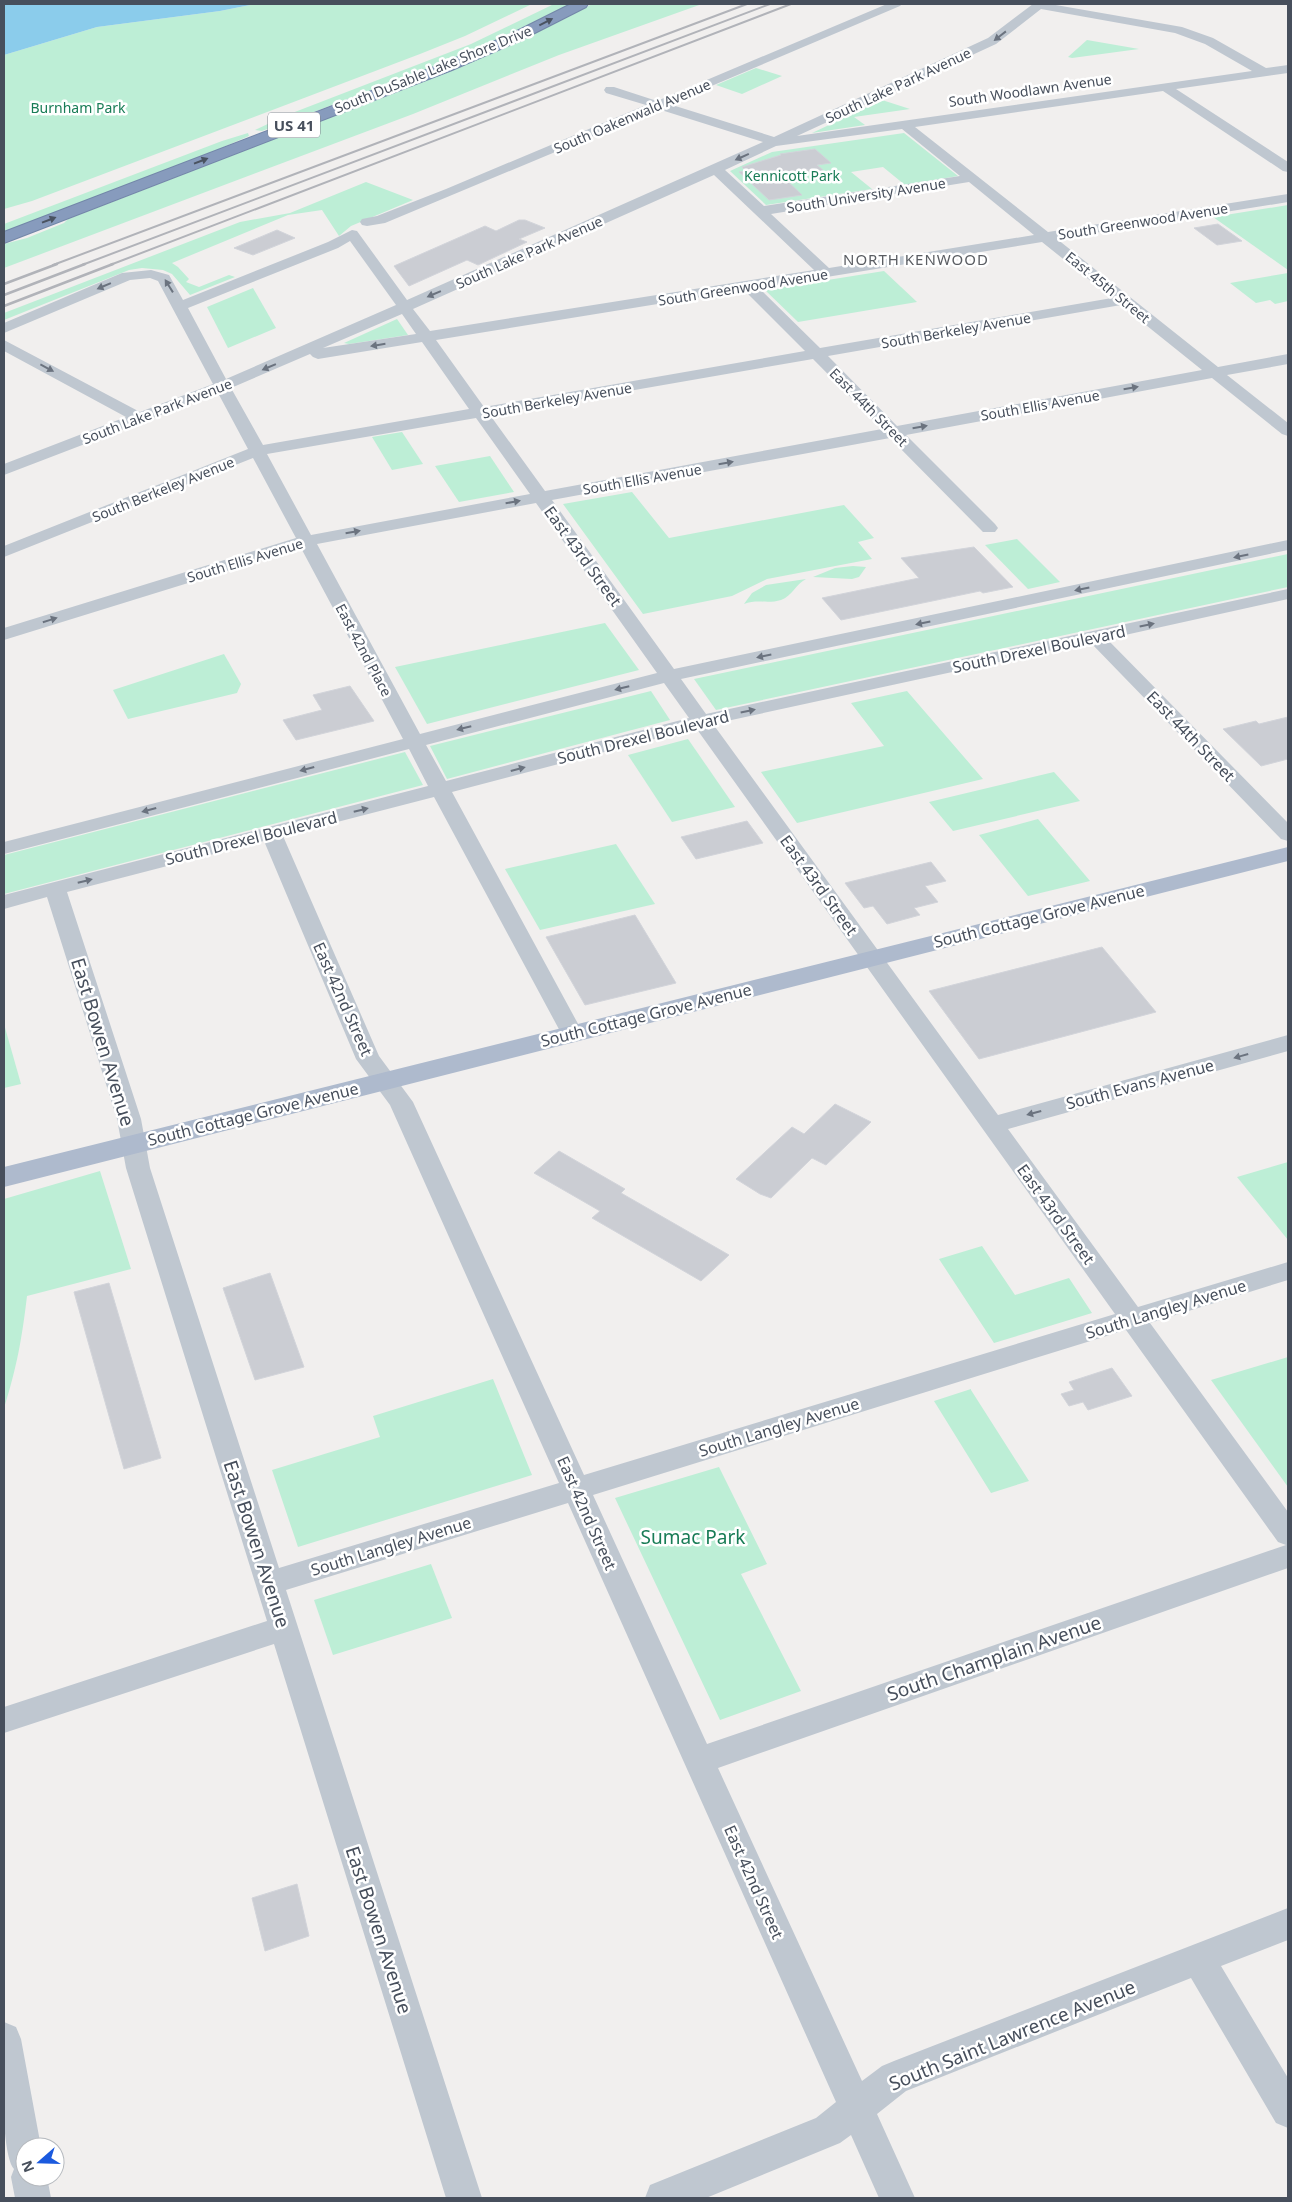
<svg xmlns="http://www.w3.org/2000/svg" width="1292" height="2202" font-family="'Noto Sans',sans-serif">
<rect width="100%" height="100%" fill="#f1efee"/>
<g fill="#bdeed6">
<polygon points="255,4 532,4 465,36 420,54 32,201 4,209 4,55 97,27 220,11"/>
<polygon points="554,4 570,4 499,39 444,63 295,119 262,131 255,130 287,115 471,44"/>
<path d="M592 4H702L559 55 413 114 4 268V244L27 238 64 223 68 219 277 138 304 130 309 125C405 88 502 54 592 4Z"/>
<polygon points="1087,40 1139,49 1072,58 1068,57"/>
<polygon points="756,68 782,76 742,94 716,85"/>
<polygon points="882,100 910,109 854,117 865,125 812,133"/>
<polygon points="248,133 249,136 219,149 4,232 4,224 222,141"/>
<polygon points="904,133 958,176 905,185 883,167 851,172 872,189 766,205 730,171 772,152"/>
<polygon points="366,182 413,200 351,226 339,236 322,210 288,215 172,263 178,267 189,279 186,282 199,287 229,275 235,277 190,295 172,274 163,270 142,268 129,270 4,320 4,313 240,222 290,213"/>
<polygon points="1288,205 1288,270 1213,217"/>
<polygon points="884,271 917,302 798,322 765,290"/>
<polygon points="1288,273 1288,301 1275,304 1270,300 1256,303 1230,283"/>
<polygon points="253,288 276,328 228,348 207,307"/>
<polygon points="397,319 408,335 349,344 344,343"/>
<polygon points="402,432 423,464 392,470 372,437"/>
<polygon points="490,456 514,492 459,502 435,466"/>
<polygon points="632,492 669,538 844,505 874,538 858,542 872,559 767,579 732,596 643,614 563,504"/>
<polygon points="1017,539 1060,582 1028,589 985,545"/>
<polygon points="1288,554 1288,587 716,710 694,679"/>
<polygon points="853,566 866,567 859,577 852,579 813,577 835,568"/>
<path d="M806 579C796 584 792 596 781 600 769 604 756 599 744 604L752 593 766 585Z"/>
<polygon points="605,623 639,670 427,724 395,667"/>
<polygon points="224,654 241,684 237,693 128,719 113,690"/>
<polygon points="651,691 670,720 447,779 430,746"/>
<polygon points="907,691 983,779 797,823 761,772 884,746 851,703"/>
<polygon points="688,739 735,807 672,822 628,755"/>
<polygon points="405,752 423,785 4,894 4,855"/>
<polygon points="1054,772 1080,801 953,831 929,802"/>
<polygon points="1038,819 1090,881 1028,896 979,835"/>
<polygon points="616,844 655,904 540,930 505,869"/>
<polygon points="4,1024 21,1084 4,1088"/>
<polygon points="1288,1162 1288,1240 1237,1177"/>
<path d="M100 1171 131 1269 27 1296C22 1338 17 1367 4 1408V1199Z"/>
<polygon points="982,1246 1015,1295 1069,1278 1092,1313 994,1343 939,1259"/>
<polygon points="1288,1357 1288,1487 1211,1380"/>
<polygon points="493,1379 532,1475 298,1547 272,1470 380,1437 373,1416"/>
<polygon points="971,1389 971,1390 1029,1481 991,1493 934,1401"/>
<polygon points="719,1467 767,1564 741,1574 801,1691 720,1720 615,1498"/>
<polygon points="431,1564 452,1618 333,1655 314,1600"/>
</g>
<polygon fill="#8bcceb" points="4,4 255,4 220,11 97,27 4,55"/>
<g fill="#cbcdd3" stroke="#d2d4da">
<polygon points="815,149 831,163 817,165 823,170 782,176 802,195 769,200 739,172 746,171 742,167 781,155 780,154"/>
<polygon points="519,220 525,220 545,228 519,239 527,242 478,265 467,260 409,286 394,266 485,226 496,231"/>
<polygon points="1218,224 1242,241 1217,245 1194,228"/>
<polygon points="277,230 295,238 253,255 234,248"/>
<polygon points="974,547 1013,587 983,593 980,591 841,620 822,598 919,578 901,558"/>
<polygon points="350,686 374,721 296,740 283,720 322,710 313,695"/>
<polygon points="1288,717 1288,759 1261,766 1223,729 1256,721 1259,724"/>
<polygon points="747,821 763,843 696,859 681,837"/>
<polygon points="931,862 946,881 925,886 938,902 914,908 920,915 887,924 873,906 864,908 845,883"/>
<polygon points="635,915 676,983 585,1005 546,937"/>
<polygon points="1102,947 1156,1012 979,1059 929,991"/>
<polygon points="835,1104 871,1122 826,1165 812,1158 771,1198 760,1194 736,1179 792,1127 804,1134"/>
<polygon points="559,1151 625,1189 621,1193 729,1255 701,1281 592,1218 600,1211 534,1173"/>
<polygon points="270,1273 304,1367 255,1380 223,1288"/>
<polygon points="109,1283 161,1458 124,1469 74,1292"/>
<polygon points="1112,1368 1132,1396 1088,1410 1083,1402 1069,1406 1061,1394 1074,1390 1069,1382"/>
<polygon points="297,1884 309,1936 265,1951 252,1898"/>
</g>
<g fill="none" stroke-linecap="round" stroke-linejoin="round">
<defs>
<polygon id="highway" points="571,4 588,4 586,7 519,41 452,70 4,243 4,232 442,64 509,35"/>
</defs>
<use href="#highway" stroke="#7286a8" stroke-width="2"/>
<g fill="#bfc7d0" fill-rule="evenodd">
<path d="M887 4H902L900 6 669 104 774 137 988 38 1033 4H1050L1182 27 1213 38 1266 68 1288 65V73L1176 89 1288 162V172L1283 171 1163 91 915 127 1048 232 1288 194V202L1057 239 1218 367 1288 354V364L1227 375 1288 423V436L1282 434 1212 378 906 435 995 524 998 528 995 532H983L890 438 552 500 674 669 1288 540V550L681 679 706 714 1288 589V599L1107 639 1288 823V841L1281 839 1090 642 713 724 998 1115 1288 1035V1051L1008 1129 1138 1307 1288 1262V1280L1150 1323 1288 1512V1568L718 1768 862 2081 882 2066 894 2061 1288 1908V1940L1221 1966 1288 2078V2128L1276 2123 1191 1978 906 2091 877 2114 915 2198H879L851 2135 840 2143 706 2198H645L650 2185 816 2118 836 2102 568 1503 286 1590 482 2198H446L274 1644 4 1733V1707L267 1621 126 1168 117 1119 47 897 4 909V895L428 786 409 749 4 854V842L403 739 301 548 4 640V628L296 538 253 458 4 557V546L248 449 218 393 4 475V464L126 417 4 351V340L140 412 213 384 158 281 150 278 130 280 4 333V323L122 273 151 270 169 275 183 300 328 242 352 230 357 231 407 300 763 142 658 109 385 223 367 226 362 225 360 222 362 219 377 216 446 189 646 105 606 93 604 90 606 87H614L657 101ZM1041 9 1175 33 1205 44 1252 71 797 136 996 44ZM902 129 960 176 764 206 725 170 776 146ZM714 175 814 270 430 331 413 309ZM969 182 1034 235 829 268 771 214ZM350 241 396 305 226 379 188 308 338 248ZM1042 242 1112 298 820 348 759 288ZM744 290 805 351 484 407 436 340ZM1121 305 1202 370 897 426 828 356ZM402 314 416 334 323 348ZM422 342 469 409 263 445 231 388 310 354 313 357 318 359ZM813 359 882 429 545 491 490 415ZM476 418 530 494 311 535 267 454ZM536 503 657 673 420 734 317 544ZM664 683 689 718 446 781 426 745ZM696 728 1115 1314 584 1475 413 1102 379 1056 283 836 434 797 561 1033 564 1038 572 1041 580 1038 583 1033 452 792ZM264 841 356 1059 390 1105 559 1483 279 1568 150 1168 141 1119 67 892ZM1126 1330 1278 1542 1286 1545 707 1744 593 1495Z"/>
<path d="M4 2022 16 2027 21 2039 41 2147H25V2177H47L51 2198H15L11 2177 14 2169C0 2154 2 2048 4 2022Z"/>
</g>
<polygon fill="#aebacd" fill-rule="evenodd" points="1288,847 1288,861 4,1187 4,1167"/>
<use href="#highway" fill="#879bbd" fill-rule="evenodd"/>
<g stroke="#b1b3b9" stroke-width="2">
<polyline points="53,265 747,4"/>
<polyline points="82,265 770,4"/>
<polyline points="110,265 791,4"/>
</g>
<g stroke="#b1b3b9" stroke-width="2.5">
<polyline points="4,284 57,264"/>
<polyline points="4,295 85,264"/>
<polyline points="4,306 113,264"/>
</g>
</g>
<defs><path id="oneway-solid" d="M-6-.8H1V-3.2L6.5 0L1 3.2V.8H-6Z" transform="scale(1.25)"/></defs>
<g fill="#4a5361">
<use href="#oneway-solid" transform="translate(546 22) rotate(-27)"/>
<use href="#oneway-solid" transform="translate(201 161) rotate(-21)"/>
<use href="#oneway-solid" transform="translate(49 220) rotate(-21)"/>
</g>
<g fill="#6b737f">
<use href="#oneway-solid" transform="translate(1000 36) rotate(142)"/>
<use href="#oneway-solid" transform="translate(742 157) rotate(156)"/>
<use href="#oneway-solid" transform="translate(104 286) rotate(157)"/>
<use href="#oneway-solid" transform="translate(169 286) rotate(-122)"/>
<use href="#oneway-solid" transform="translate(434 294) rotate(157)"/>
<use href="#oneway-solid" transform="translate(378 345) rotate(171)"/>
<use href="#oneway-solid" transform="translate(269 367) rotate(157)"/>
<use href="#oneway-solid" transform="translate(47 368) rotate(28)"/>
<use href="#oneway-solid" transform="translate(1131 388) rotate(-10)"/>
<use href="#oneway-solid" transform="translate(920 427) rotate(-10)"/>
<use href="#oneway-solid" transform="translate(726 463) rotate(-10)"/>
<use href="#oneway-solid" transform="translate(513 502) rotate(-10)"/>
<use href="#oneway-solid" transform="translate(353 532) rotate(-10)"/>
<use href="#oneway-solid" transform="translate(1241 556) rotate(168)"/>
<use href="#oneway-solid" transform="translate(1082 589) rotate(168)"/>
<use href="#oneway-solid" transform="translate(50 620) rotate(-17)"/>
<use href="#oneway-solid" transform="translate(923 623) rotate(168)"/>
<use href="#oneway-solid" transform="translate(1147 625) rotate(-12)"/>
<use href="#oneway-solid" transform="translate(764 656) rotate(168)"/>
<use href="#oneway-solid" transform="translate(622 688) rotate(166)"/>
<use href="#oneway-solid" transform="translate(748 711) rotate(-12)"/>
<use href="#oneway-solid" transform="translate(464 728) rotate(166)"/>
<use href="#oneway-solid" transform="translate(307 769) rotate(165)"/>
<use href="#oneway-solid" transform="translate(518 769) rotate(-15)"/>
<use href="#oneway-solid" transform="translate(149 810) rotate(165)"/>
<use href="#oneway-solid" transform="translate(361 810) rotate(-14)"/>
<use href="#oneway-solid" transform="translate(85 881) rotate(-14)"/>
<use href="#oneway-solid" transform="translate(1241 1056) rotate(164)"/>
<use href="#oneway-solid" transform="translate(1034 1113) rotate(165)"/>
</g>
<g text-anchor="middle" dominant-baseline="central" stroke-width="5" stroke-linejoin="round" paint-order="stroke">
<g font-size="14" fill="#474f5c" stroke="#fff">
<text transform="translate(433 69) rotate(-22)">South DuSable Lake Shore Drive</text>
<text transform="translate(898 85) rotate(-25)">South Lake Park Avenue</text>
<text transform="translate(1030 90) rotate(-8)">South Woodlawn Avenue</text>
<text transform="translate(632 116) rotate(-23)">South Oakenwald Avenue</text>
<text transform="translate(866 195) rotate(-9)">South University Avenue</text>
<text transform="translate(1143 221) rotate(-9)">South Greenwood Avenue</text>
<text transform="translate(529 252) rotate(-24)">South Lake Park Avenue</text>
<text transform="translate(743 287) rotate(-9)">South Greenwood Avenue</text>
<text transform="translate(1108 287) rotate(39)">East 45th Street</text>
<text transform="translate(956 330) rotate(-10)">South Berkeley Avenue</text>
<text transform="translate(557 400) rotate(-10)">South Berkeley Avenue</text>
<text transform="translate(1040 405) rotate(-10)">South Ellis Avenue</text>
<text transform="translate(869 407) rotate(45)">East 44th Street</text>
<text transform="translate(157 411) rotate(-21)">South Lake Park Avenue</text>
<text transform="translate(642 479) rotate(-10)">South Ellis Avenue</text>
<text transform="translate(163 489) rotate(-22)">South Berkeley Avenue</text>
<text transform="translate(245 560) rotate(-17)">South Ellis Avenue</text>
<text transform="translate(364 650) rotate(62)">East 42nd Place</text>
</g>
<g font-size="14" fill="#187c56" stroke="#fff">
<text x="78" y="107">Burnham Park</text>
<text x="792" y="175">Kennicott Park</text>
</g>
<rect fill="#fff" stroke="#7e848d" stroke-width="1" x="268" y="112.5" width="52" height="25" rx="4"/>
<g font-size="15" font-weight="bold" fill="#474f5c">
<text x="294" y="125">US 41</text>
</g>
<g font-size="15" letter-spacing="1" fill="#5b5e63" stroke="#fff">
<text x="916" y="259">NORTH KENWOOD</text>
</g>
<g font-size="16" fill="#474f5c" stroke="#fff">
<text transform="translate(583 556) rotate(54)">East 43rd Street</text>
<text transform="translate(1039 649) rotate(-12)">South Drexel Boulevard</text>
<text transform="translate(1191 736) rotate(46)">East 44th Street</text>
<text transform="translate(643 737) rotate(-14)">South Drexel Boulevard</text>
<text transform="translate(251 838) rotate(-14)">South Drexel Boulevard</text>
<text transform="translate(819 885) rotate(54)">East 43rd Street</text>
<text transform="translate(1039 916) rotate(-14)">South Cottage Grove Avenue</text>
<text transform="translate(343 999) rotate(66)">East 42nd Street</text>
<text transform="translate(646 1015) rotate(-14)">South Cottage Grove Avenue</text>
<text transform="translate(1140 1084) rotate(-15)">South Evans Avenue</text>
<text transform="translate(253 1114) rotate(-14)">South Cottage Grove Avenue</text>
<text transform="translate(1056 1214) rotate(54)">East 43rd Street</text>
<text transform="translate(1166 1309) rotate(-17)">South Langley Avenue</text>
<text transform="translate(779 1427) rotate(-17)">South Langley Avenue</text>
<text transform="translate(587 1513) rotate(66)">East 42nd Street</text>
<text transform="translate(391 1546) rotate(-17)">South Langley Avenue</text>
<text transform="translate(754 1882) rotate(66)">East 42nd Street</text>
</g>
<g font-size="19" fill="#474f5c" stroke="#fff">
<text transform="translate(103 1042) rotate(73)">East Bowen Avenue</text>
<text transform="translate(257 1544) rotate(72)">East Bowen Avenue</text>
<text transform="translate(994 1658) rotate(-19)">South Champlain Avenue</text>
<text transform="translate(379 1930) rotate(72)">East Bowen Avenue</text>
<text transform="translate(1012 2035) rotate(-22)">South Saint Lawrence Avenue</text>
</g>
<g font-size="19" fill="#187c56" stroke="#fff">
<text x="693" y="1537">Sumac Park</text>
</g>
</g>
<rect width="1292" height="2202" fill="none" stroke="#474f5c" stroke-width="10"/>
<g transform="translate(40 2162) rotate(250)"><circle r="24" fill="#ffffff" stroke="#b5b9be"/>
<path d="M0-4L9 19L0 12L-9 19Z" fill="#1b5ade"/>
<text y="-8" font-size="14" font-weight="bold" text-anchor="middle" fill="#474f5c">N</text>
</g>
</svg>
